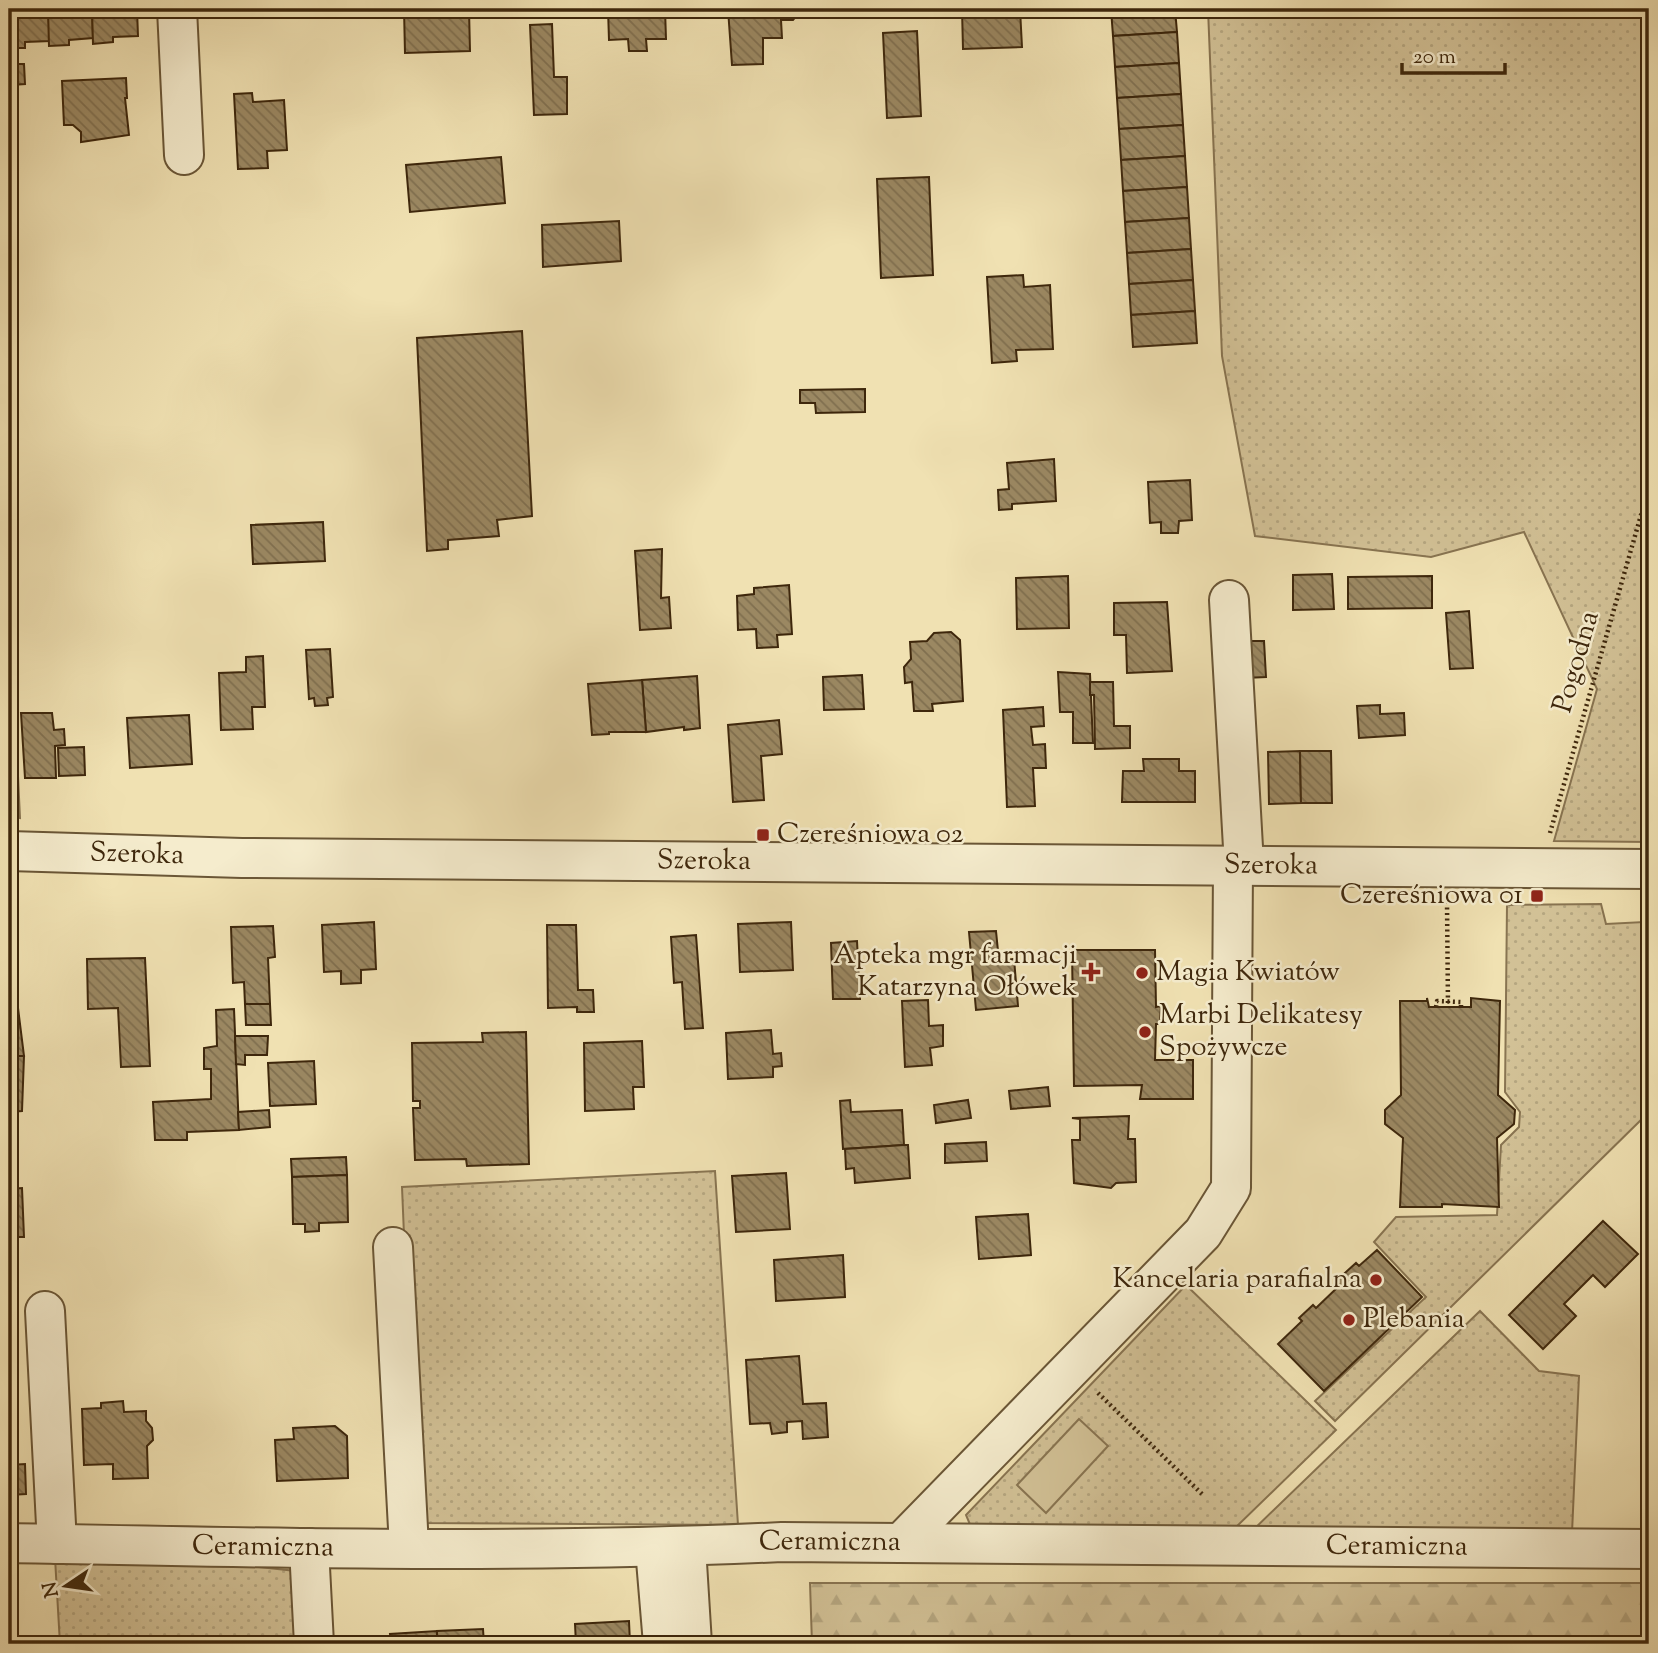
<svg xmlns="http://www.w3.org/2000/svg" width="1658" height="1653" font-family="'Sorts Mill Goudy',serif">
<defs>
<pattern id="grass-dots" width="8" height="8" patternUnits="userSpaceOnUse" patternTransform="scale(1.75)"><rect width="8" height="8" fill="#d2c196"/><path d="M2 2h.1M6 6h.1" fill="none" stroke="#b5a680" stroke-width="1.8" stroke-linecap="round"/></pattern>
<pattern id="forest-firs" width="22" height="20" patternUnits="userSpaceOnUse" patternTransform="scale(1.75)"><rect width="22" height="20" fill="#d2c196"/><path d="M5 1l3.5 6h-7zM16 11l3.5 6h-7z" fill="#b5a680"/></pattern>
<pattern id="building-back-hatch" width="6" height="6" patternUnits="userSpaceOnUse" patternTransform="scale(1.75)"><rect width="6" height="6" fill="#9b8862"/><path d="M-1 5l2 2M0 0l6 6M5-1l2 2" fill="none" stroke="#806f4f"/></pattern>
</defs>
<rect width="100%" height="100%" fill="#f0e1b2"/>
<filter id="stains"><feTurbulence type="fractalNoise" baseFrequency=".00286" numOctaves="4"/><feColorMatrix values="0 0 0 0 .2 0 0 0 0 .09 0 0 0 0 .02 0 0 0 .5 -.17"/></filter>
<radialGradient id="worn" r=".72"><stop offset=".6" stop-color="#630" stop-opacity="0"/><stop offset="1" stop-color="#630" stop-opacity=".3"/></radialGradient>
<g fill="url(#grass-dots)" stroke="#887451" stroke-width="2">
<polygon points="1208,9 1649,9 1649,842 1554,841 1597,689 1524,532 1431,557 1255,536 1222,356"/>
<polygon points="9,651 12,651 20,818 9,816"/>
<polygon points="1601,904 1606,924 1644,922 1649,1018 1649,1112 1335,1421 1315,1401 1426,1297 1374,1242 1396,1217 1497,1215 1501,1145 1519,1127 1520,1112 1505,1092 1507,905"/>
<polygon points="715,1171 738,1525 416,1523 402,1187"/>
<polygon points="1186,1285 1336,1430 1234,1529 974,1534 966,1515"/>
<polygon points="1480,1311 1539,1371 1579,1376 1572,1533 1251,1532"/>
<polygon points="55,1558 174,1558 296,1571 300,1644 60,1644"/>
</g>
<polygon fill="url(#forest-firs)" stroke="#887451" stroke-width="2" points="810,1583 1649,1583 1649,1644 812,1644"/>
<polygon fill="#d2c196" stroke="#887451" stroke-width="2" points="1079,1419 1108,1446 1046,1513 1017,1485"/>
<g fill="url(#building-back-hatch)" stroke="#3e270c" stroke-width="2">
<polygon points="9,9 48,9 50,41 25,42 25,48 9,48"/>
<polygon points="48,9 92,9 93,38 69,40 69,45 49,46"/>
<polygon points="92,9 137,9 138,36 113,37 113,42 93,44"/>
<polygon points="404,9 469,10 470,51 405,53"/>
<polygon points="608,9 665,9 666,39 646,39 647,51 629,51 628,39 609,40"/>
<polygon points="728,9 798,9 798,14 793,20 781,20 782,38 763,38 763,64 732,65"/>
<polygon points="962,9 1020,9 1022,47 963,49"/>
<polygon points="1111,9 1175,9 1177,32 1113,36"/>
<polygon points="552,24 554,77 567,77 567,114 534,115 530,25"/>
<polygon points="917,31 921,116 887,118 883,33"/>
<polygon points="1177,32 1179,63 1115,67 1113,36"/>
<polygon points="1179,63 1181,94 1117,98 1115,67"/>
<polygon points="9,64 24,64 25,84 11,85 12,112 9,112"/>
<polygon points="126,78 127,98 125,98 129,135 81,142 81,132 73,125 64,125 62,81"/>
<polygon points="252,93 253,102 284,100 287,150 267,151 268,168 238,169 234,94"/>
<polygon points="1181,94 1183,125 1119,129 1117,98"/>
<polygon points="1183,125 1185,156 1121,160 1119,129"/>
<polygon points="1185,156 1187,187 1123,191 1121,160"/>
<polygon points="501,157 505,203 410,212 406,165"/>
<polygon points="929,177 933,275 881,278 877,179"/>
<polygon points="1187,187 1189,218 1125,222 1123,191"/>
<polygon points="1189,218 1191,249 1127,253 1125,222"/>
<polygon points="619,221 621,261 543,267 542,225"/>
<polygon points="1191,249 1193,280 1129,284 1127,253"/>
<polygon points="1023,275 1024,287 1050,285 1053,349 1016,350 1017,361 992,363 987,277"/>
<polygon points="1193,280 1195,311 1131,315 1129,284"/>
<polygon points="1195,311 1197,343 1133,347 1131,315"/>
<polygon points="522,331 532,516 497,520 499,536 448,540 448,549 427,551 417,338"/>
<polygon points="865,389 865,412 816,413 815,403 800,403 800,390"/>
<polygon points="1054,459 1056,501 1012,504 1012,509 999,510 998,490 1009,489 1007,463"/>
<polygon points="1190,480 1192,520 1179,521 1178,533 1161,533 1161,522 1150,523 1148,482"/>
<polygon points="323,522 325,561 253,564 251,525"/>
<polygon points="662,549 661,598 669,597 671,628 640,630 635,551"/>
<polygon points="1332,574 1334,609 1293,610 1293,575"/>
<polygon points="1068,576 1069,628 1017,629 1016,578"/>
<polygon points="1432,576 1432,608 1348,609 1348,577"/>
<polygon points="789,585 792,634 777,635 778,647 757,648 756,629 738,630 737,596 754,594 754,588"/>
<polygon points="1167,602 1172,671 1127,673 1126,635 1114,635 1114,603"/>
<polygon points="1469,611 1473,668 1450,669 1446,613"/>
<polygon points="951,632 960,640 963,701 932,704 933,711 914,711 912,682 905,683 904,667 911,659 910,642 927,641 934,633"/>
<polygon points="1244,641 1264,641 1266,677 1245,678"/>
<polygon points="330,649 333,697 327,698 328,705 315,706 314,698 309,699 306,650"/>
<polygon points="263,656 265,707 252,707 253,729 221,730 219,673 246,672 246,657"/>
<polygon points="1058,672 1090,674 1093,743 1073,743 1073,712 1060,712"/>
<polygon points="862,675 864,709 824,710 823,677"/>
<polygon points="697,676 700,728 684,730 684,727 646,732 642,680"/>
<polygon points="642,680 646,732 609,732 609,734 592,735 588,684"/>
<polygon points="1090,682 1113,682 1114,726 1130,726 1130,748 1095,749 1094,695 1090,695"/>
<polygon points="1380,705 1380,714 1404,713 1405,735 1359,738 1357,706"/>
<polygon points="1043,707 1044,726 1031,727 1033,745 1045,744 1046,768 1033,768 1035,806 1007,807 1003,710"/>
<polygon points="21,713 52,713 54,730 64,729 65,745 55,746 56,778 25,778"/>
<polygon points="189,715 192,764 130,768 127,718"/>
<polygon points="779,720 782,754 761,756 764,800 733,802 728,725"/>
<polygon points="84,747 85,775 59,776 58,748"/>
<polygon points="1300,751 1301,803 1269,804 1268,752"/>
<polygon points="1300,751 1331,751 1332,803 1301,803"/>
<polygon points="1143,759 1179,759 1179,771 1195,771 1195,802 1122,802 1123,771 1144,771"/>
<polygon points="374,922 376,969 361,970 361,983 341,984 341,971 324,972 322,925"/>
<polygon points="791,922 793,970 740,972 738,924"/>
<polygon points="547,925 576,925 578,990 593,990 594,1012 577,1012 577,1007 548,1008"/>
<polygon points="273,926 275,957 268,958 270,1004 245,1004 244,982 233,983 231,927"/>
<polygon points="996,931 999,961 1014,959 1018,1006 976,1010 969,932"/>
<polygon points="696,935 703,1028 685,1029 682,982 674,983 671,937"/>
<polygon points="857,941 860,999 833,999 831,943"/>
<polygon points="1072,950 1155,950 1156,1007 1161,1006 1160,1024 1156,1024 1155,1060 1193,1060 1193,1099 1140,1099 1142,1085 1074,1086"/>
<polygon points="145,958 150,1066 121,1067 118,1008 88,1009 87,959"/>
<polygon points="1427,998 1429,1007 1471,1007 1471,998 1500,1001 1498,1095 1515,1110 1514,1124 1497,1138 1499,1207 1442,1204 1442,1207 1400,1207 1403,1138 1385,1124 1385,1110 1401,1095 1400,1001 1427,1001"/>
<polygon points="9,1000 17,1000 24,1056 9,1056"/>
<polygon points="928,1000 929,1026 943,1025 943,1046 930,1048 932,1065 905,1067 902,1001"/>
<polygon points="245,1004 270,1004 271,1025 246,1025"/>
<polygon points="234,1009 239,1130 187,1132 187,1140 155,1140 153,1102 211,1099 211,1069 204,1069 204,1048 217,1046 216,1010"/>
<polygon points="771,1030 773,1054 781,1053 782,1066 773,1067 773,1077 728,1079 726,1033"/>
<polygon points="526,1032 529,1164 467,1166 466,1159 415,1160 413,1108 420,1108 420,1101 413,1101 412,1043 483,1042 482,1033"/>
<polygon points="235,1036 268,1036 267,1055 245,1055 245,1065 236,1064"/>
<polygon points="642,1041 644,1087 633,1087 634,1109 585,1111 584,1043"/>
<polygon points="9,1056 24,1056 22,1111 9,1112"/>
<polygon points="314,1061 316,1104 270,1106 268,1063"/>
<polygon points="1048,1087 1050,1106 1011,1109 1009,1091"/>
<polygon points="850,1100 851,1112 902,1110 904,1145 843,1149 840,1101"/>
<polygon points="968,1100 971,1118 936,1123 934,1105"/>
<polygon points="269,1110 270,1127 239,1130 238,1112"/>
<polygon points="1129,1116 1128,1139 1135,1139 1136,1182 1116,1183 1111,1188 1074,1183 1072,1140 1080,1140 1080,1119 1072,1118"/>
<polygon points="986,1142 987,1161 945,1163 945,1144"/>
<polygon points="904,1145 908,1145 910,1178 855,1183 854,1168 846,1169 845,1149"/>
<polygon points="346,1157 347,1175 292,1177 291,1159"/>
<polygon points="786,1173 790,1229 736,1232 732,1176"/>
<polygon points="347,1175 348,1222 319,1223 319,1231 305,1232 305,1224 293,1224 292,1177"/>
<polygon points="22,1188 24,1237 9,1237 9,1189"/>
<polygon points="1028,1214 1031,1255 979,1259 976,1217"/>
<polygon points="1603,1221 1638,1254 1605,1287 1593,1275 1564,1304 1576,1316 1543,1349 1509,1315"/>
<polygon points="1377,1250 1422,1297 1324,1391 1278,1344 1302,1321 1299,1318 1313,1305 1316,1308 1340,1285 1336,1281 1356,1263 1359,1266"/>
<polygon points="843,1255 845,1297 776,1301 774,1260"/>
<polygon points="799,1356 803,1404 826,1403 828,1437 803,1439 802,1421 787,1422 787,1432 772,1434 770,1423 750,1424 746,1360"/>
<polygon points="123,1401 124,1412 146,1411 146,1421 152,1428 153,1440 147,1446 148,1478 113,1479 113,1464 84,1465 82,1409 101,1408 101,1403"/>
<polygon points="335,1426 347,1436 348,1478 277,1481 275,1440 294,1439 293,1428"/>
<polygon points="25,1464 26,1494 9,1495 9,1465"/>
<polygon points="629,1621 630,1644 576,1644 575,1624"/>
<polygon points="483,1629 484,1644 437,1644 437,1631"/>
<polygon points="437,1631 437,1644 391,1644 390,1634"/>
</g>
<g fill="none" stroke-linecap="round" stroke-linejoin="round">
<defs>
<g id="minor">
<polyline points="177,9 184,155"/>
<polyline points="1229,600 1244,865"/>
<path id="s1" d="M9 851 242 858 1649 869"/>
<polyline points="393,1247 409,1547"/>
<polyline points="45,1311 57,1544"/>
<path id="s2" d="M9 1543C266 1548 525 1554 782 1542L1649 1549"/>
<polyline points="901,1543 1203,1233 1231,1188 1233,865"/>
<polyline points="686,1547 692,1644"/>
<polyline points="309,1548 314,1644"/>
<polyline points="655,1548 663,1644"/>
</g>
</defs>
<use href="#minor" stroke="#6a5636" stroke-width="42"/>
<g stroke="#3e270c" stroke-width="4.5" stroke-dasharray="2 3.5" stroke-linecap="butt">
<polyline points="1550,833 1649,487"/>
<polyline points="1447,902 1448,1007"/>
<polyline points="1436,1007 1437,1001 1461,1002 1461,1007"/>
<polyline points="1098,1393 1202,1494"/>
</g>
<use href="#minor" stroke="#f5eccd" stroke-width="38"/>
</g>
<g fill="#8f2418" stroke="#f5eccd" stroke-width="2.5">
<rect x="756" y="828" width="14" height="14" rx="3.5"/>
<rect x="1530" y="889" width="14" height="14" rx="3.5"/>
<path d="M1087.5 961.5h7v7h7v7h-7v7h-7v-7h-7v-7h7z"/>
<circle cx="1142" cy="973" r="7"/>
<circle cx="1145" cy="1032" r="7"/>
<circle cx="1376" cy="1280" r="7"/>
<circle cx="1349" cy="1320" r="7"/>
</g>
<g text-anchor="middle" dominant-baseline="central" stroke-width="5" stroke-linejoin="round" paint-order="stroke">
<g font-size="28" fill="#3e270c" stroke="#f5eccd">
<text transform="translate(1577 662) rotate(-74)">Pogodna</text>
<text stroke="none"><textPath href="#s1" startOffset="128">Szeroka</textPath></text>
<text stroke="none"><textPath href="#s1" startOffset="695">Szeroka</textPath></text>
<text stroke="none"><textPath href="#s1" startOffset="1262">Szeroka</textPath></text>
<text stroke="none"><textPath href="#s2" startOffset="821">Ceramiczna</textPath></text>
<text stroke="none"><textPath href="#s2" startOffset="1388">Ceramiczna</textPath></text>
<text stroke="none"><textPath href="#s2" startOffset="254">Ceramiczna</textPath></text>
</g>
<g font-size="28" fill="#3e270c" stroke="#f5eccd" text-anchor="start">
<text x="777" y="835">Czereśniowa 02</text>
<text x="1523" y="896" text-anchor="end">Czereśniowa 01</text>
<text x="1077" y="956" text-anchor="end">Apteka mgr farmacji<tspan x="1077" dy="32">Katarzyna Ołówek</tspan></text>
<text x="1156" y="973">Magia Kwiatów</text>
<text x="1159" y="1016">Marbi Delikatesy<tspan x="1159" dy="32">Spożywcze</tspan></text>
<text x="1362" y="1280" text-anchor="end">Kancelaria parafialna</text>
<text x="1363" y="1320">Plebania</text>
</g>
</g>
<rect width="1658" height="1653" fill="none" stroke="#f0e1b2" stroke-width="35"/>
<rect x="10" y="10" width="1637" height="1632" fill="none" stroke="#3e270c" stroke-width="3.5"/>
<rect x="18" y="18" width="1623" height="1618" fill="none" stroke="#3e270c" stroke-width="2"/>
<g transform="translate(66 1586) rotate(257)" stroke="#f5eccd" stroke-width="5" paint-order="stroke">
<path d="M0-5L12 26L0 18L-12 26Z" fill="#3e270c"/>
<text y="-10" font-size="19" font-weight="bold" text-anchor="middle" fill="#3e270c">N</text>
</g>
<path d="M1402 63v10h103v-10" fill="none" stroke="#3e270c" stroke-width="3.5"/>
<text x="1413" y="63" font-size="21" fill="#3e270c" stroke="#f5eccd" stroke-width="5" paint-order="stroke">20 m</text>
<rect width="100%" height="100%" filter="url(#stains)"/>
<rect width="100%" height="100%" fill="url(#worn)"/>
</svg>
